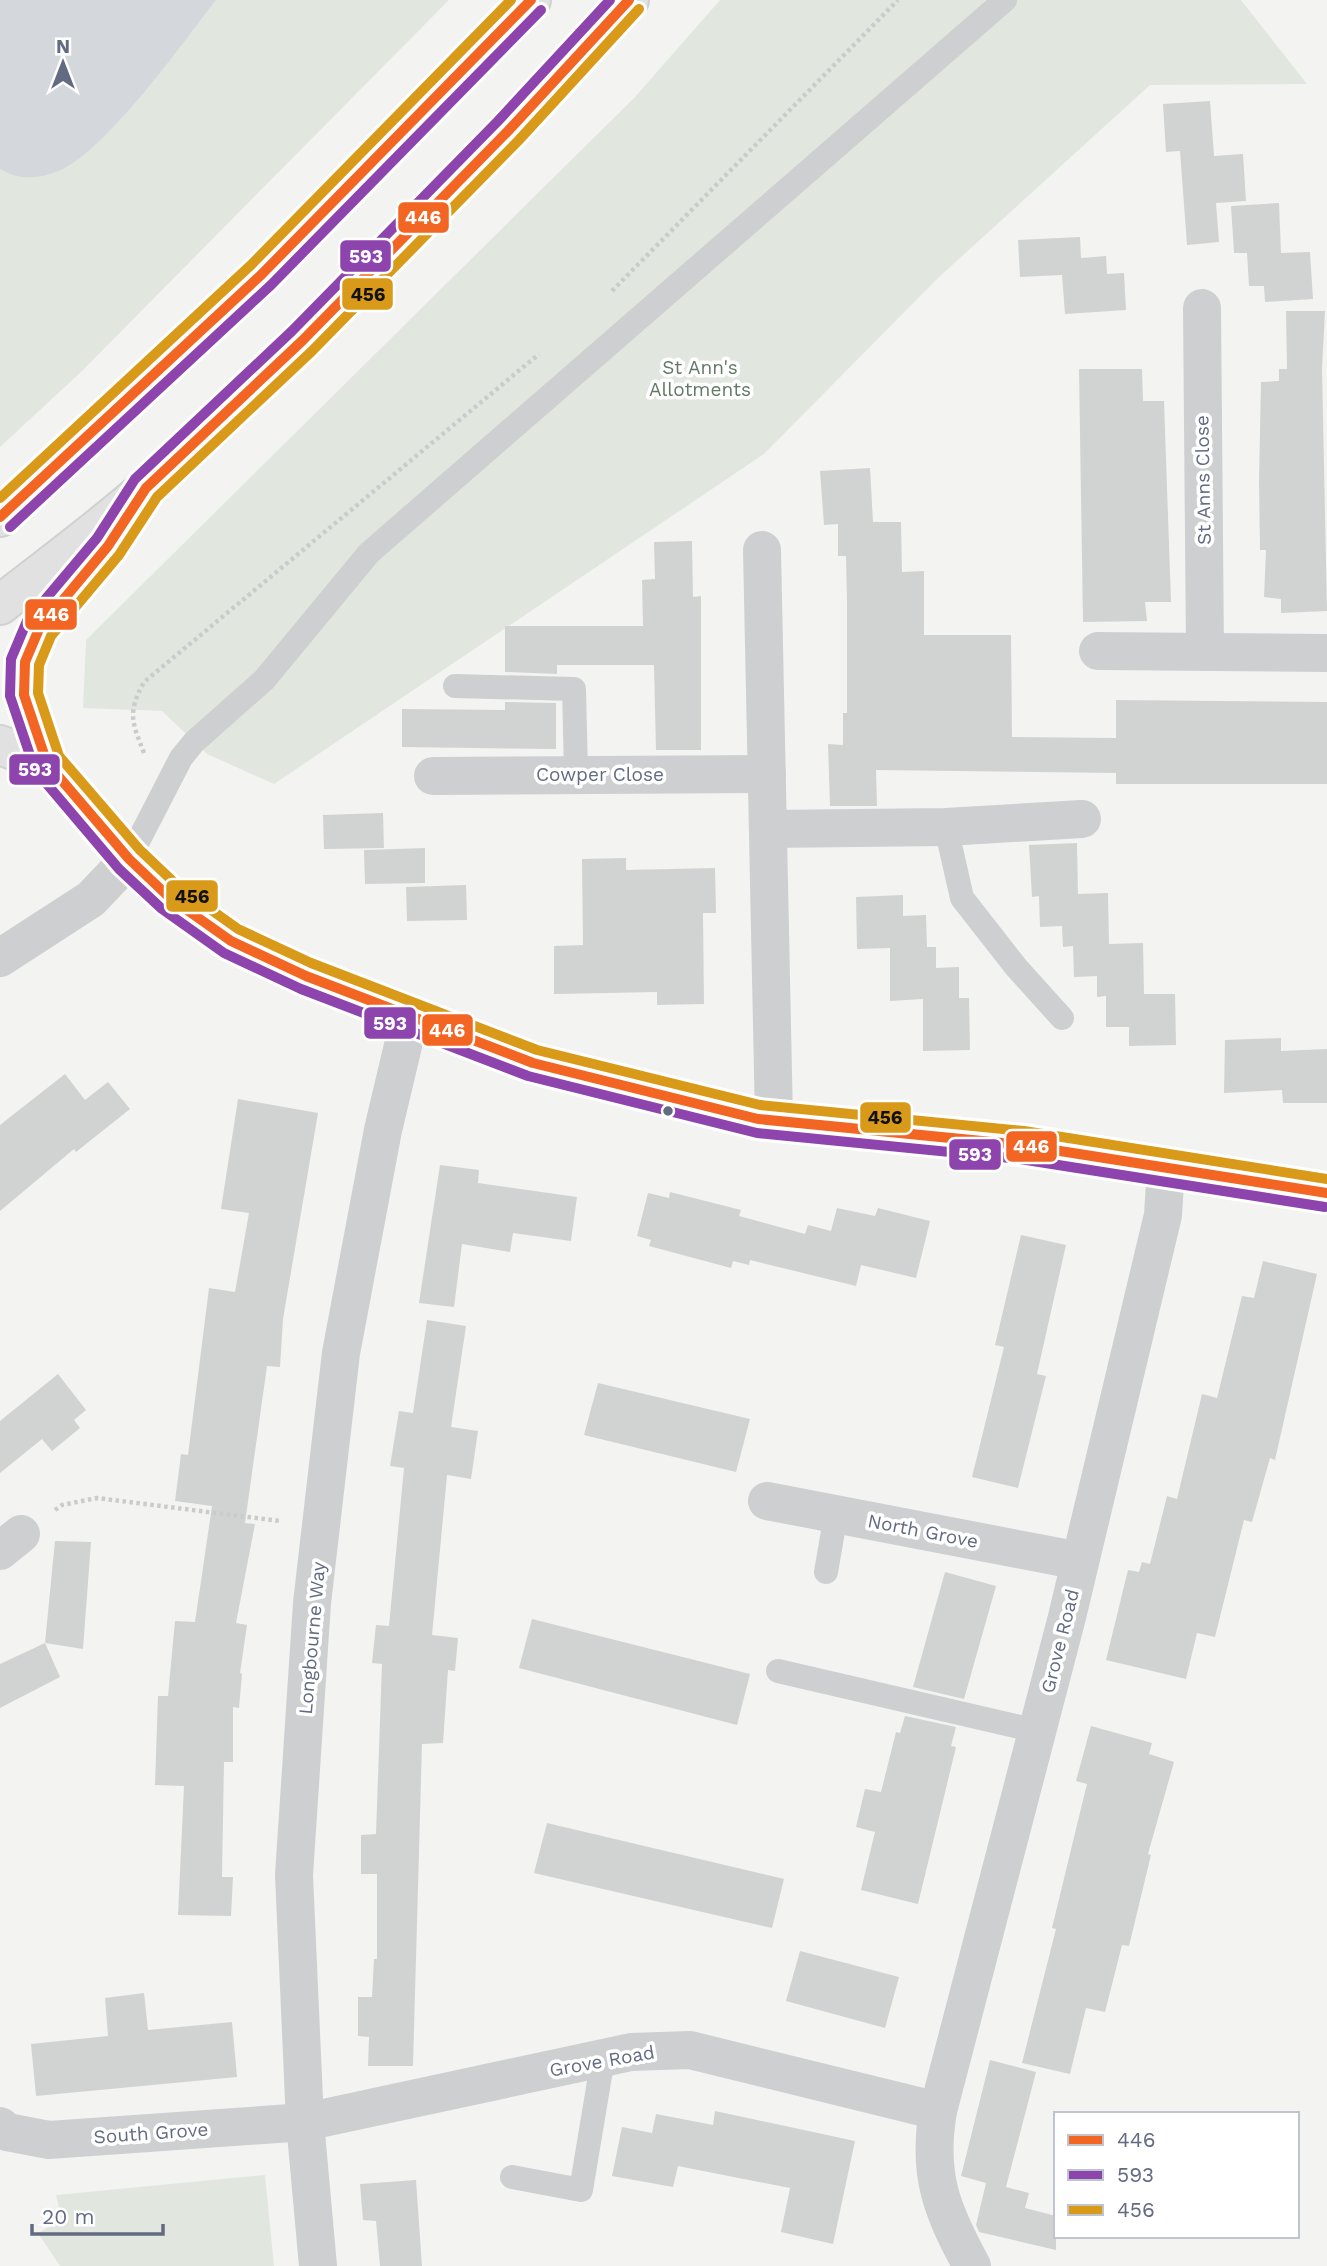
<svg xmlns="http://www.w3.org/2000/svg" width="1327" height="2266" font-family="'Work Sans',sans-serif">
<rect width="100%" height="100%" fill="#f3f4f1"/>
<g fill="#e1e7df">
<path d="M216 0H449L80 373 0 447V169C14 178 47 176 63 168 111 144 181 45 216 0Z"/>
<polygon points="720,0 1241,0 1307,84 1150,85 938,278 764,454 274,784 207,754 162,711 83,708 86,640 635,97"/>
<polygon points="265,2175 274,2266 60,2266 38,2233 62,2220 56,2195"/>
</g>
<path fill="#d4d7db" d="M0 0H216C182 44 109 147 61 170 40 179 20 181 0 169Z"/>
<g fill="#d1d2d2">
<polygon points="1210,101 1214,156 1243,154 1246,201 1216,203 1219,242 1187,245 1180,151 1166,152 1163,104"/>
<polygon points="1279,203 1281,253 1310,252 1313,299 1265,302 1264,286 1249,286 1247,253 1234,253 1231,206"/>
<polygon points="1080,237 1081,258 1106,256 1107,274 1124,273 1126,310 1065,314 1062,275 1020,277 1018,240"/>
<polygon points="1286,311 1325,311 1322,368 1327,611 1281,613 1281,599 1264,597 1266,550 1260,550 1259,481 1261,382 1279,381 1279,369 1287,369"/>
<polygon points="1079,369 1142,369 1143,401 1164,401 1171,602 1145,602 1147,621 1083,622"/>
<polygon points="870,468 873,522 901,522 902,572 924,571 924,635 1011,635 1012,737 1116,738 1116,700 1327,702 1327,784 1116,784 1116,773 876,770 877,806 830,806 828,744 843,745 843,713 847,713 847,601 846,556 838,556 838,524 824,525 820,471"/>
<polygon points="692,541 693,597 701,596 701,750 656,750 654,665 557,665 557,674 505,672 505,626 643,626 642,580 655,579 654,542"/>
<polygon points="505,702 556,703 556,749 402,747 402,709 505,710"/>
<polygon points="383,813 384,848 324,849 323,815"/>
<polygon points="1077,843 1078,894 1108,893 1109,944 1143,943 1144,994 1175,994 1176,1045 1129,1046 1129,1027 1106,1027 1106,996 1097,997 1097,976 1074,977 1073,946 1063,947 1062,926 1040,927 1039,896 1032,897 1029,845"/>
<polygon points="425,848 425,883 365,884 364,850"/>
<polygon points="626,858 626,870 715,868 716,913 703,913 704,1004 657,1005 657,992 554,994 554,946 583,945 582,859"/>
<polygon points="466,885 467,920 407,921 406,887"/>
<polygon points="903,895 903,916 926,915 927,947 936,947 936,968 959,967 959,998 969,998 970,1050 923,1051 923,999 890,1001 890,948 857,949 856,897"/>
<polygon points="1281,1038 1281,1051 1327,1049 1327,1103 1283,1103 1282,1090 1224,1093 1225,1040"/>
<polygon points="65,1074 85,1100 108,1082 130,1109 76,1152 74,1149 0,1211 0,1125"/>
<polygon points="238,1099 318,1113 283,1319 280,1367 267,1366 245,1523 255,1524 236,1623 247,1625 240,1673 242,1674 239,1708 233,1707 233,1762 224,1762 222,1877 233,1877 231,1916 178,1915 184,1786 155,1785 158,1696 168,1696 175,1621 195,1622 212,1506 175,1501 181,1454 188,1455 209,1288 235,1292 249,1213 221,1209"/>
<polygon points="440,1165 479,1170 478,1183 577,1197 571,1241 513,1233 510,1252 462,1244 454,1307 419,1303"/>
<polygon points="670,1192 741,1210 739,1216 805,1234 808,1225 831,1231 837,1208 875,1216 878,1208 930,1221 916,1278 861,1265 856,1286 750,1260 749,1265 733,1261 731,1268 649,1246 651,1240 637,1236 648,1193 669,1198"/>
<polygon points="1021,1235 1066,1245 1037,1374 1046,1376 1018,1488 972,1477 1004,1347 995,1345"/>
<polygon points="1263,1261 1317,1274 1275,1460 1270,1458 1252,1522 1244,1520 1215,1637 1197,1633 1186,1679 1106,1660 1128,1570 1139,1572 1142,1562 1150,1564 1167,1496 1177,1499 1202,1394 1217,1398 1242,1296 1254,1298"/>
<polygon points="427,1320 466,1326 451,1427 478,1431 471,1479 447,1475 432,1635 458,1638 455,1671 448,1670 443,1743 422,1744 413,2066 368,2066 369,2037 358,2036 358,1997 372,1997 374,1959 377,1959 377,1874 361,1874 361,1835 376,1834 382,1664 372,1663 376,1625 389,1626 404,1468 390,1466 399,1411 413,1413"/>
<polygon points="58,1374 86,1410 74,1420 80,1428 52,1451 42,1439 0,1473 0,1421"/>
<polygon points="598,1383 750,1419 736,1472 584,1435"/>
<polygon points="55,1541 91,1542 83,1649 45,1643"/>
<polygon points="945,1572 996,1586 964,1699 913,1687"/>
<polygon points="532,1619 750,1674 737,1725 519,1668"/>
<polygon points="45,1643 60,1677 0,1708 0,1664"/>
<polygon points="905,1716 956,1727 951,1746 956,1747 918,1904 861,1890 875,1832 856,1827 865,1789 881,1792 896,1732 900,1733"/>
<polygon points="1091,1726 1152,1743 1149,1754 1174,1762 1148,1854 1151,1855 1129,1946 1122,1945 1105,2012 1086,2008 1070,2074 1022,2063 1056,1929 1052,1928 1084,1796 1087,1784 1076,1781"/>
<polygon points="547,1823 784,1879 772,1928 534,1873"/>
<polygon points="800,1951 899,1977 885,2028 786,2001"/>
<polygon points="144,1993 148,2030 232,2022 237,2077 36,2096 31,2044 108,2036 105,1998"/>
<polygon points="990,2060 1036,2072 1006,2187 1029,2193 1025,2208 1056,2216 1056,2250 979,2232 976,2225 986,2183 961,2176"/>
<polygon points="715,2111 855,2141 833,2244 781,2232 790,2188 678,2166 673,2187 612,2176 622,2127 652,2133 656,2114 713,2125"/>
<polygon points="416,2180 422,2266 380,2266 376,2221 363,2220 360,2184"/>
</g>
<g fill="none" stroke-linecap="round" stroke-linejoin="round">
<defs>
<g id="secondary">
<polyline points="138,501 108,546 39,629 25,662 24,695 47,763 129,859 170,898 231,941 306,976 533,1063 758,1119 1022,1145 1327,1193"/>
<polyline points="0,745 47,763"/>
</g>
<g id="primary">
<polyline points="0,517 261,275 531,0"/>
<path d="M0 605C49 566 102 528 149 486 317 332 474 167 629 0"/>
</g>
</defs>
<use href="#secondary" stroke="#d0d2d3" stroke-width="42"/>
<use href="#primary" stroke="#cfd1d1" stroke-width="42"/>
<g stroke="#cbcbcc" stroke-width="4.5" stroke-dasharray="3.5 3.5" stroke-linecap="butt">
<polyline points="612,291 898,0"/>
<path d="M144 753C132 722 127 713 144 682L539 354"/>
<polyline points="55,1510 62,1505 97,1498 280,1521"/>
</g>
<g stroke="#cecfd0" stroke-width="24">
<polyline points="455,686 574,689 576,773"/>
<polyline points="946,827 962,898 1016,967 1062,1018"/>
<polyline points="129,859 181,758 194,742 264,680 369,553 1005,0"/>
<polyline points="826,1572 836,1514"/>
<polyline points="778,1671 1037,1731"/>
<polyline points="512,2177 581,2190 603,2058"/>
</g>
<g stroke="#cecfd0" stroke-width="38">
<polyline points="1202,308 1205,652"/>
<polyline points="762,550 774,1120"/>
<polyline points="1098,651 1327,653"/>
<polyline points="433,776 767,774"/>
<polyline points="768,829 946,827 1082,819"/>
<polyline points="0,958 91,899 129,859"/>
<polyline points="767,1501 1080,1561"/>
<polyline points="0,1551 21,1534"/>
<polyline points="0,2126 7,2132 49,2140 305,2122 631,2052 690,2050 938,2111"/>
<polyline points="318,2266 305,2122 294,1875 312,1603 341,1353 383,1130 410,1016"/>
<path d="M972 2266C942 2211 927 2175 938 2111L1067 1617 1163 1215 1166 1167"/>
</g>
<use href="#secondary" stroke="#e1e1e2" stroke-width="38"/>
<use href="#primary" stroke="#e1e1e2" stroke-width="38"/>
<defs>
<g id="bus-1">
<polyline points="629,0 508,131 302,341 146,488 108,546 39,629 25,662 24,695 47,763 129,859 170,898 231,941 306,976 533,1063 758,1119 1022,1145 1327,1193"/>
<polyline points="0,517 261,275 531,0"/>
</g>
<g id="bus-2">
<polyline points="610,0 498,121 292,331 135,479 97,538 27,621 11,659 10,696 35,770 119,869 162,909 224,953 301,989 528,1076 757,1133 1020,1159 1325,1207"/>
<polyline points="10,527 271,285 541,10"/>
</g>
<g id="bus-3">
<polyline points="639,9 518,141 312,351 157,497 119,555 51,636 39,665 38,693 59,756 139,849 179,887 238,929 311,963 537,1050 760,1105 1024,1131 1327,1179"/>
<polyline points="0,498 251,265 511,0"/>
</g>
</defs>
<use href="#bus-1" stroke="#fff" stroke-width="16"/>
<use href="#bus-2" stroke="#fff" stroke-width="16"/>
<use href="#bus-3" stroke="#fff" stroke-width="16"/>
<use href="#bus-1" stroke="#f26522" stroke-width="10"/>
<use href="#bus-2" stroke="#8e44ad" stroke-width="10"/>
<use href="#bus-3" stroke="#d99a1a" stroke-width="10"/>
</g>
<circle fill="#626b82" stroke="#fff" stroke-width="2.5" cx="668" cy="1111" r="6"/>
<g text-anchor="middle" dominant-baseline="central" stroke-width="7" stroke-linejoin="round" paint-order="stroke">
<g font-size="19" fill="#627964" stroke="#fff">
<text x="700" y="367">St Ann's<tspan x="700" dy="22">Allotments</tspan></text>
</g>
<g font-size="19" fill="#626b82" stroke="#fff">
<text transform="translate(1203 480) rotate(-91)">St Anns Close</text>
<text x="600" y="774">Cowper Close</text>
<text transform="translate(923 1531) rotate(11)">North Grove</text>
<text transform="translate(312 1638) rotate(-85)">Longbourne Way</text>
<text transform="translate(1060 1641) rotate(-76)">Grove Road</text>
<text transform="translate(602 2061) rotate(-10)">Grove Road</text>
<text transform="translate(151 2133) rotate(-4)">South Grove</text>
</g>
</g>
<g stroke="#fff" stroke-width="2.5">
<rect x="397" y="201" width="53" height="33" rx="7" fill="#f26522"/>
<rect x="339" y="239" width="53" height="34" rx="7" fill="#8e44ad"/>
<rect x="341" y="277" width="53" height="34" rx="7" fill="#d99a1a"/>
<rect x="24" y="598" width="54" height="33" rx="7" fill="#f26522"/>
<rect x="8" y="753" width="53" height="33" rx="7" fill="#8e44ad"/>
<rect x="165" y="879" width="54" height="34" rx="7" fill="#d99a1a"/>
<rect x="363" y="1006" width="54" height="34" rx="7" fill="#8e44ad"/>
<rect x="421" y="1013" width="53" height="34" rx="7" fill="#f26522"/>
<rect x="859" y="1101" width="53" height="33" rx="7" fill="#d99a1a"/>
<rect x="1005" y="1130" width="53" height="33" rx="7" fill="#f26522"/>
<rect x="948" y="1138" width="54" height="33" rx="7" fill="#8e44ad"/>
</g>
<g font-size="19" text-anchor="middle" font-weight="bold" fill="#fff">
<text x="423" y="224">446</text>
<text x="366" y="263">593</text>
<text x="51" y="621">446</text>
<text x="35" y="776">593</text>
<text x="390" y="1030">593</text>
<text x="447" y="1037">446</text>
<text x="1031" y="1153">446</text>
<text x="975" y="1161">593</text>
</g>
<g font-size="19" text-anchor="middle" font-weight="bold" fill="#111">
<text x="368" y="301">456</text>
<text x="192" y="903">456</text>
<text x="885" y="1124">456</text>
</g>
<rect x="1054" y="2112" width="245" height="126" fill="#ffffff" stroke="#c0c4cd" stroke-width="2"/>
<rect x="1068" y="2135" width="35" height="10" fill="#f26522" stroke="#c0c4cd" stroke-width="2"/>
<text x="1117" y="2147" font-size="21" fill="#626b82">446</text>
<rect x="1068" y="2170" width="35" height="10" fill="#8e44ad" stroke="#c0c4cd" stroke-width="2"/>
<text x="1117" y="2182" font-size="21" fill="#626b82">593</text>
<rect x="1068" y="2205" width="35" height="10" fill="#d99a1a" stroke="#c0c4cd" stroke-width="2"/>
<text x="1117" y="2217" font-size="21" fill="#626b82">456</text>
<g transform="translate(63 63)" stroke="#ffffff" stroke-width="5" paint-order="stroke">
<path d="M0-5L12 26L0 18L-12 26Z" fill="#626b82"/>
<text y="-10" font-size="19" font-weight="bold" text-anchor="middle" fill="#626b82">N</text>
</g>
<path d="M32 2224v10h131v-10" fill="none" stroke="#626b82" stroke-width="3.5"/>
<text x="42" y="2224" font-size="21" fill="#626b82" stroke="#ffffff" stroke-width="5" paint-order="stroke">20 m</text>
</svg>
